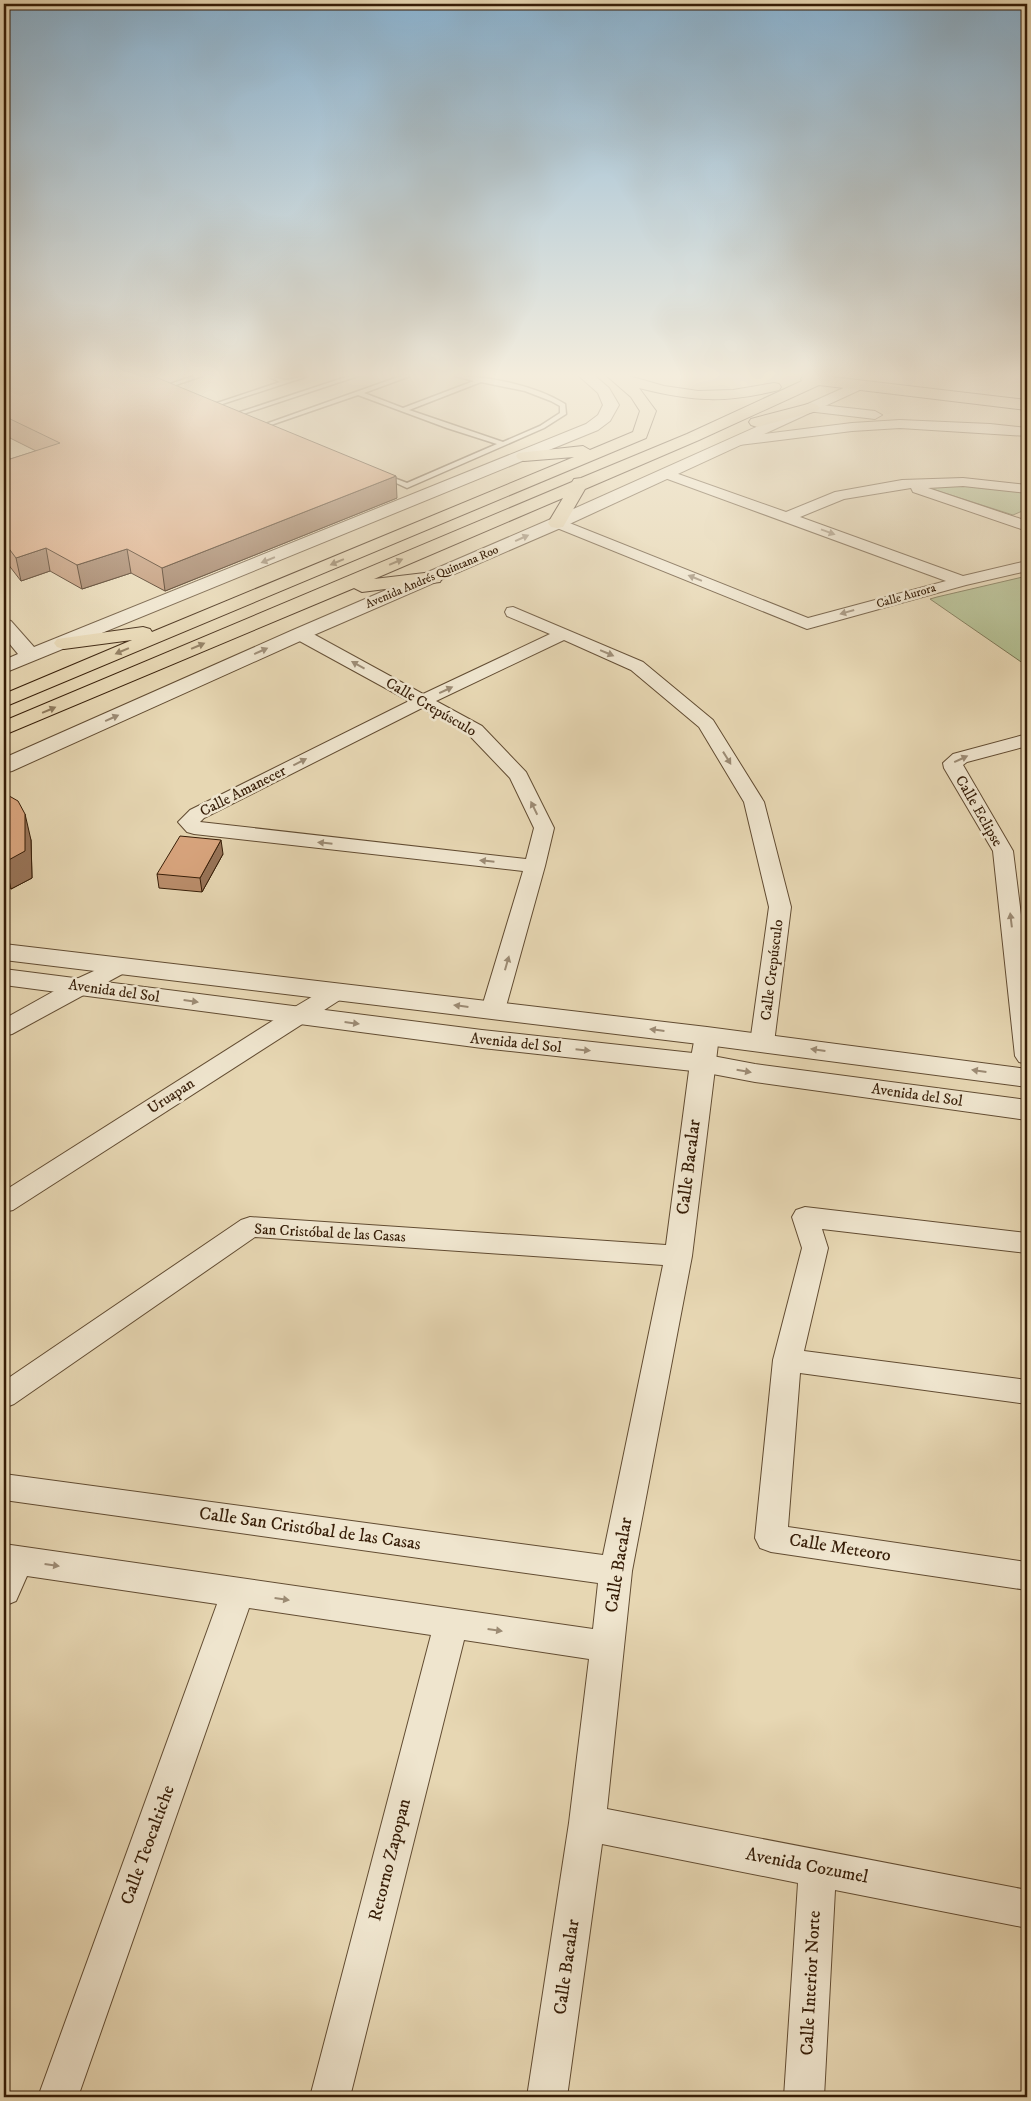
<svg xmlns="http://www.w3.org/2000/svg" width="1031" height="2101" font-family="'IM FELL DW Pica',serif">
<rect width="100%" height="100%" fill="#e7d7b3"/>
<filter id="stains"><feTurbulence type="fractalNoise" baseFrequency=".004" numOctaves="4"/><feColorMatrix values="0 0 0 0 .2 0 0 0 0 .09 0 0 0 0 .02 0 0 0 .5 -.17"/></filter>
<radialGradient id="worn" r=".72"><stop offset=".6" stop-color="#630" stop-opacity="0"/><stop offset="1" stop-color="#630" stop-opacity=".3"/></radialGradient>
<g fill="#b0bf90" stroke="#736e4c">
<polygon points="957,485 1027,492 1027,509 1013,515 929,488"/>
<polygon points="1027,576 1027,666 930,599 937,597"/>
</g>
<g fill="none" stroke-linecap="round" stroke-linejoin="round">
<defs>
<g id="service">
<polygon points="193,376 202,376 161,390 156,389"/>
<path d="M267 376C274 376 282 380 287 380 295 379 300 376 308 376L207 409 202 408 280 382Z"/>
<polygon points="349,376 358,376 237,416 236,418 228,416"/>
<path d="M401 376H410L364 393 403 408 474 381 455 376C489 376 536 386 565 404L566 414 544 428 407 488 381 476 386 475 407 483 497 444 447 428 358 395 265 427 260 426ZM481 382 525 391 551 401 560 406V413L540 426 503 442 409 410Z"/>
</g>
<g id="minor">
<polygon points="812,404 875,411 882,415 875,419 807,411 805,408 807,405"/>
<polygon points="900,420 990,424 1027,428 1027,436 900,428 852,431 739,445 732,441 739,437 852,423"/>
<polygon points="667,470 786,512 835,492 902,480 963,478 1027,485 1027,493 963,486 928,488 1027,521 1027,531 913,492 911,488 844,499 800,517 963,576 1027,561 1027,571 966,585 807,629 552,526 549,523 552,520 562,520 808,618 946,581 662,477 660,474 662,471"/>
<path d="M513 607 643 662 713 720 764 802 791 907 774 1043 770 1048 762 1051 754 1048 750 1043 769 907 744 802 699 727 631 670 564 640 436 701 482 726 526 772 554 828 545 866 505 1010 501 1015 493 1017 485 1015 481 1010 523 871 194 834 187 832 178 822 190 810 409 701 294 638 292 634 294 630H306L423 694 550 634 507 616 505 612 507 608ZM422 708 468 734 510 778 534 828 526 859 200 822 204 818Z"/>
<polygon points="1027,734 1027,746 967,762 963,765 1013,851 1027,963 1027,1064 1019,1062 1015,1056 993,851 944,768 943,763 953,754"/>
<polygon points="118,960 126,962 129,967 126,972 12,1034 4,1036 4,1019 72,981"/>
<polygon points="338,984 346,986 349,991 346,996 13,1210 4,1212 4,1191 288,1011 330,986"/>
<polygon points="707,1028 715,1031 719,1036 692,1256 632,1571 607,1809 1027,1890 1027,1928 835,1890 824,2097 784,2097 798,1883 602,1844 567,2097 527,2097 569,1823 589,1659 464,1640 350,2097 310,2097 431,1635 249,1608 78,2097 38,2097 217,1604 27,1576 16,1601 4,1606 4,1544 593,1629 598,1583 4,1500 4,1474 603,1555 663,1265 255,1237 14,1404 4,1408 4,1381 241,1220 250,1217 666,1245 690,1063 695,1036 699,1031"/>
<polygon points="805,1207 1027,1233 1027,1253 822,1229 828,1248 804,1351 1027,1380 1027,1404 800,1373 788,1527 1027,1562 1027,1590 771,1552 760,1548 755,1538 773,1360 802,1248 792,1217 796,1210"/>
</g>
<g id="tertiary">
<polygon points="579,376 595,376 609,388 619,405 610,421 598,430 4,673 4,660 18,654 4,637 4,619 11,621 34,647 586,424 598,415 603,405 598,393"/>
<polygon points="859,381 864,382 866,385 864,388 563,527 307,638 12,771 4,773 4,758 293,630 551,519"/>
<polygon points="4,944 707,1027 1027,1069 1027,1087 707,1045 4,960"/>
<polygon points="4,969 482,1030 702,1054 755,1064 1027,1100 1027,1120 755,1082 702,1072 482,1048 4,985"/>
</g>
<g id="primary">
<path d="M607 376H629L664 386 698 391 733 390 774 383 779 384 781 387 779 390C726 403 693 402 639 388L656 411 646 438 4 707V694L132 640 64 649 57 647 54 643 57 639 143 627 150 629 152 632 574 457 524 461 518 459 516 456 518 453 583 446 590 450 633 432 640 411 631 397Z"/>
<polygon points="803,376 833,376 832,377 1027,400 1027,410 819,385 699,440 585,489 563,527 557,528 551,527 548,523 563,498 374,579 433,572 440,574 442,578 440,582 362,592 354,588 4,735 4,721 572,482 574,479 581,478 687,434 802,381 801,379"/>
<polygon points="812,403 817,405 820,408 817,411 757,427 751,425 749,422 751,419"/>
</g>
</defs>
<use href="#service" stroke="#624c32" stroke-width="3"/>
<use href="#minor" stroke="#624c32" stroke-width="2"/>
<use href="#tertiary" stroke="#624c32" stroke-width="2"/>
<use href="#primary" stroke="#361d07" stroke-width="2"/>
<use href="#service" fill="#efe5ce" fill-rule="evenodd"/>
<use href="#minor" fill="#efe5ce" fill-rule="evenodd"/>
<use href="#tertiary" fill="#efe5ce" fill-rule="evenodd"/>
<use href="#primary" fill="#e7d7b3" fill-rule="evenodd"/>
</g>
<g fill="#bb8e6c" stroke="#361d07">
<polygon points="4,376 397,498 165,591 131,573 82,589 50,571 21,581 4,559 4,461 36,451 4,435"/>
<polygon points="4,793 31,840 32,878 11,889 4,885"/>
<polygon points="223,854 202,892 159,888 157,874"/>
</g>
<g fill="#987458" stroke="#361d07">
<polygon points="396,476 397,498 165,591 162,568"/>
<polygon points="46,548 50,571 21,581 16,558"/>
<polygon points="127,549 131,573 82,589 77,565"/>
<polygon points="25,814 31,840 32,878 11,889 5,862"/>
<polygon points="221,840 223,854 202,892 200,878"/>
</g>
<g fill="#d9a57e" stroke="#361d07">
<polygon points="4,376 153,376 396,476 162,568 127,549 77,565 46,548 16,558 4,542 4,461 60,443 4,416"/>
<polygon points="4,793 18,801 25,814 25,851 5,862 4,862"/>
<polygon points="180,836 221,840 200,878 157,874"/>
</g>
<defs><path id="oneway-solid" d="M-6-.8H1V-3.2L6.5 0L1 3.2V.8H-6Z" transform="scale(1.25)"/></defs>
<g fill="#9c8b74">
<use href="#oneway-solid" transform="translate(828 532) rotate(20)"/>
<use href="#oneway-solid" transform="translate(522 538) rotate(-24)"/>
<use href="#oneway-solid" transform="translate(268 560) rotate(158)"/>
<use href="#oneway-solid" transform="translate(695 578) rotate(-158)"/>
<use href="#oneway-solid" transform="translate(847 612) rotate(164)"/>
<use href="#oneway-solid" transform="translate(261 651) rotate(-24)"/>
<use href="#oneway-solid" transform="translate(607 653) rotate(23)"/>
<use href="#oneway-solid" transform="translate(358 665) rotate(-151)"/>
<use href="#oneway-solid" transform="translate(446 690) rotate(-25)"/>
<use href="#oneway-solid" transform="translate(112 718) rotate(-24)"/>
<use href="#oneway-solid" transform="translate(727 758) rotate(58)"/>
<use href="#oneway-solid" transform="translate(961 759) rotate(-25)"/>
<use href="#oneway-solid" transform="translate(300 762) rotate(-27)"/>
<use href="#oneway-solid" transform="translate(534 808) rotate(-116)"/>
<use href="#oneway-solid" transform="translate(325 843) rotate(-174)"/>
<use href="#oneway-solid" transform="translate(487 861) rotate(-174)"/>
<use href="#oneway-solid" transform="translate(1011 920) rotate(-97)"/>
<use href="#oneway-solid" transform="translate(507 963) rotate(-74)"/>
<use href="#oneway-solid" transform="translate(191 1001) rotate(8)"/>
<use href="#oneway-solid" transform="translate(461 1006) rotate(-173)"/>
<use href="#oneway-solid" transform="translate(352 1023) rotate(7)"/>
<use href="#oneway-solid" transform="translate(657 1030) rotate(-173)"/>
<use href="#oneway-solid" transform="translate(583 1050) rotate(6)"/>
<use href="#oneway-solid" transform="translate(818 1050) rotate(-172)"/>
<use href="#oneway-solid" transform="translate(744 1071) rotate(10)"/>
<use href="#oneway-solid" transform="translate(979 1071) rotate(-172)"/>
<use href="#oneway-solid" transform="translate(52 1565) rotate(8)"/>
<use href="#oneway-solid" transform="translate(282 1599) rotate(8)"/>
<use href="#oneway-solid" transform="translate(495 1630) rotate(8)"/>
</g>
<g fill="#8e7a5d">
<use href="#oneway-solid" transform="translate(337 562) rotate(157)"/>
<use href="#oneway-solid" transform="translate(396 562) rotate(-23)"/>
<use href="#oneway-solid" transform="translate(198 646) rotate(-23)"/>
<use href="#oneway-solid" transform="translate(122 651) rotate(157)"/>
<use href="#oneway-solid" transform="translate(49 710) rotate(-23)"/>
</g>
<linearGradient id="sky" x2="0" y2="1"><stop stop-color="#8ab5d5"/><stop offset="0.56" stop-color="#f4eddd"/><stop offset="1" stop-color="#f4eddd" stop-opacity="0"/></linearGradient>
<rect width="1031" height="670" fill="url(#sky)"/>
<g text-anchor="middle" dominant-baseline="central" stroke-width="5" stroke-linejoin="round" paint-order="stroke">
<g font-size="12" fill="#361d07" stroke="#efe5ce">
<text transform="translate(432 577) rotate(-23)">Avenida Andrés Quintana Roo</text>
<text transform="translate(906 596) rotate(-16)">Calle Aurora</text>
</g>
<g font-size="15" fill="#361d07" stroke="#efe5ce">
<text transform="translate(431 707) rotate(30)">Calle Crepúsculo</text>
<text transform="translate(243 791) rotate(-27)">Calle Amanecer</text>
<text transform="translate(979 811) rotate(60)">Calle Eclipse</text>
<text transform="translate(772 970) rotate(-83)">Calle Crepúsculo</text>
<text transform="translate(114 991) rotate(8)">Avenida del Sol</text>
<text transform="translate(516 1043) rotate(6)">Avenida del Sol</text>
<text transform="translate(917 1095) rotate(8)">Avenida del Sol</text>
<text transform="translate(171 1096) rotate(-33)">Uruapan</text>
<text transform="translate(330 1233) rotate(3)">San Cristóbal de las Casas</text>
</g>
<g font-size="18" fill="#361d07" stroke="#efe5ce">
<text transform="translate(689 1167) rotate(-83)">Calle Bacalar</text>
<text transform="translate(310 1529) rotate(8)">Calle San Cristóbal de las Casas</text>
<text transform="translate(840 1548) rotate(9)">Calle Meteoro</text>
<text transform="translate(619 1565) rotate(-81)">Calle Bacalar</text>
<text transform="translate(148 1845) rotate(-70)">Calle Teocaltiche</text>
<text transform="translate(390 1860) rotate(-76)">Retorno Zapopan</text>
<text transform="translate(807 1866) rotate(11)">Avenida Cozumel</text>
<text transform="translate(567 1967) rotate(-82)">Calle Bacalar</text>
<text transform="translate(811 1983) rotate(-87)">Calle Interior Norte</text>
</g>
</g>
<rect width="1031" height="2101" fill="none" stroke="#e7d7b3" stroke-width="20"/>
<rect x="5" y="5" width="1021" height="2091" fill="none" stroke="#361d07" stroke-width="2.5"/>
<rect x="10" y="10" width="1011" height="2081" fill="none" stroke="#361d07"/>
<rect width="100%" height="100%" filter="url(#stains)"/>
<rect width="100%" height="100%" fill="url(#worn)"/>
</svg>
